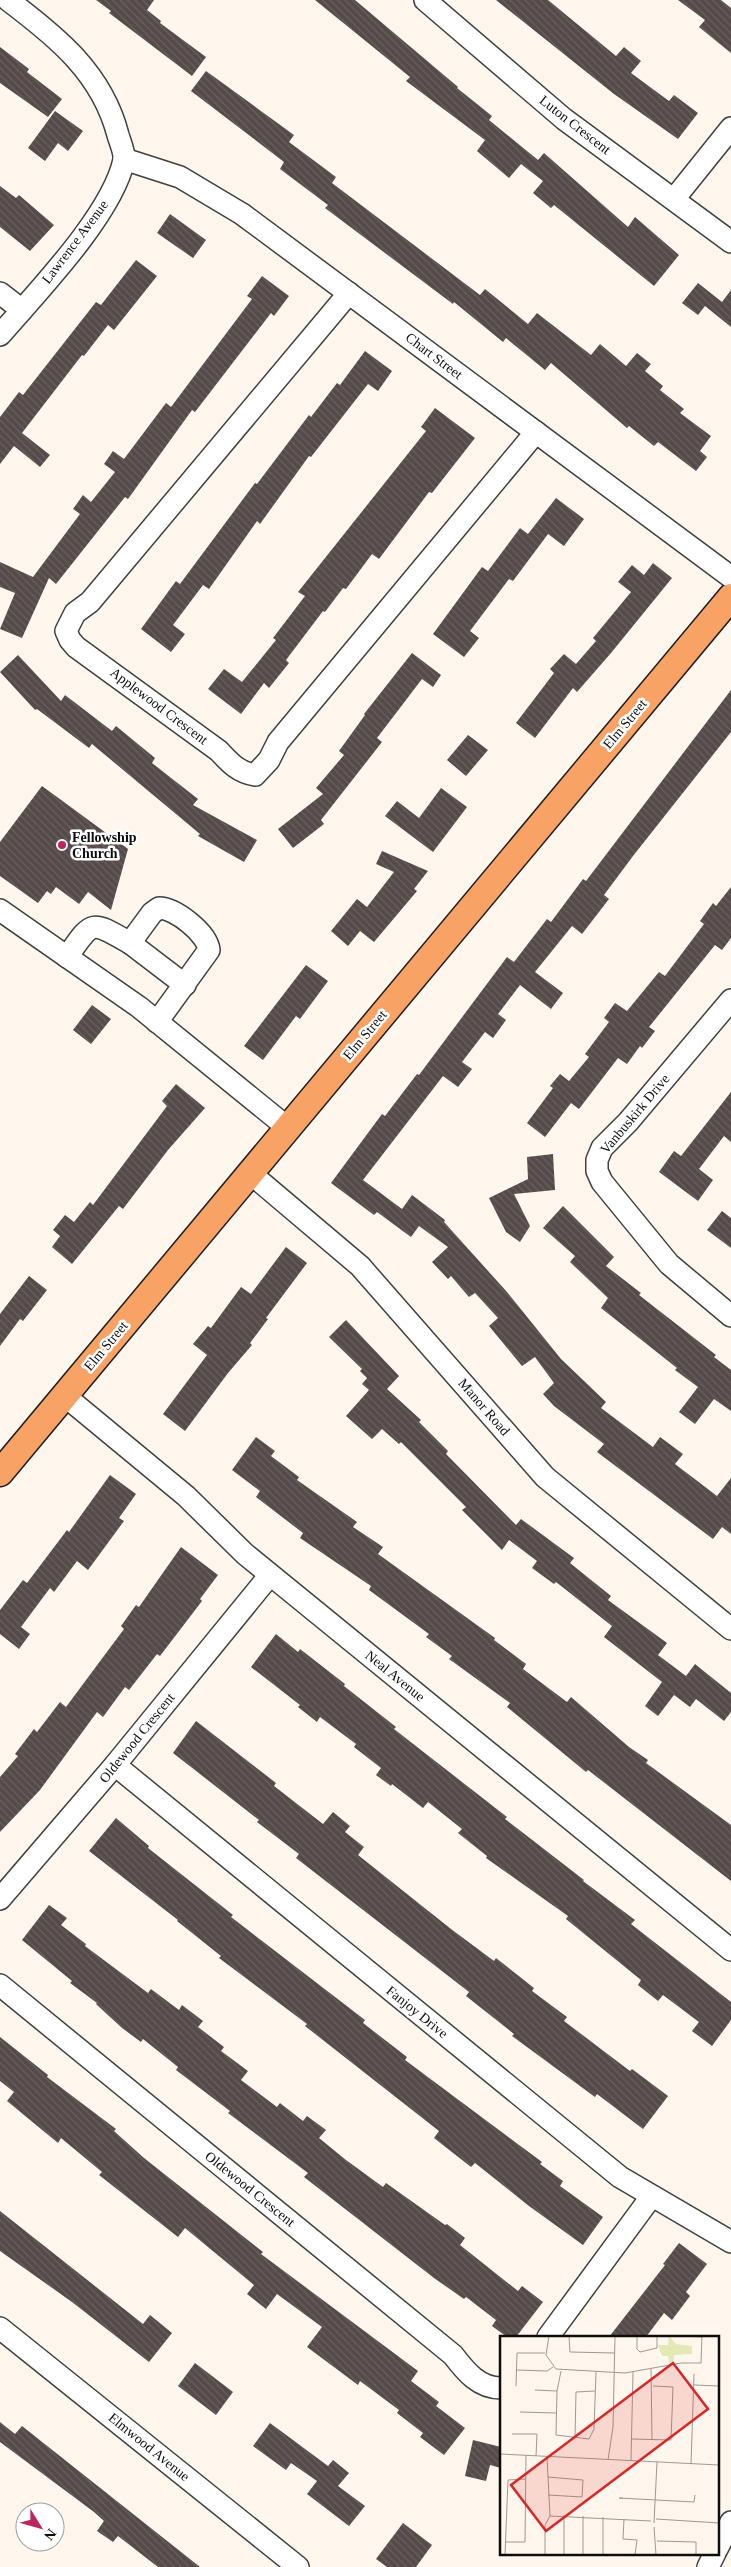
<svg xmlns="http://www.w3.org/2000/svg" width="731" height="2567" font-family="'Times New Roman',serif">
<defs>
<pattern id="building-back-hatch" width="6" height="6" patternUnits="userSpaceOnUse" patternTransform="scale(1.25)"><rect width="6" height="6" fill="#564a4a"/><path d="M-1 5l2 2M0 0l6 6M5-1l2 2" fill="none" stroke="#696060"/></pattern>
</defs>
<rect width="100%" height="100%" fill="#fff6ed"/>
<g fill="url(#building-back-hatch)">
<polygon points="96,0 154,0 147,10 161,21 160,23 206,57 192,76 109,13 111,11"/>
<polygon points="315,0 355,0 458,87 457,88 492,116 489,120 538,160 544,153 628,227 635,217 679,255 654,286 554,205 551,208 533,193 543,181 521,164 509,178 477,151 485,140 406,81 410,77"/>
<polygon points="496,0 548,0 616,56 624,47 641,61 631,73 669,101 674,95 698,113 678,139 614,94"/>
<polygon points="678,0 721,0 731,8 731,53 699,27 705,20"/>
<polygon points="0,47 29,69 27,72 62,99 48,117 0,83"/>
<polygon points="206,71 294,135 289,142 336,177 332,183 480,295 485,289 528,324 537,313 591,355 600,344 626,366 637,353 651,364 645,371 663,386 660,390 684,409 680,413 711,436 700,451 707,457 696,471 658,442 654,446 629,426 627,428 551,363 545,370 506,338 503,342 454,302 453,304 325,208 328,205 280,169 284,162 191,91"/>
<polygon points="55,111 83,131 68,151 58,143 45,161 28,148"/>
<polygon points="0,186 16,198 19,195 54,225 30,251 0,227"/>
<polygon points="170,214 206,240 193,258 157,233"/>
<polygon points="136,260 157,276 114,330 108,325 84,356 82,355 22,433 50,455 40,467 14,446 0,464 0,417 19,392 23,395 96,302 101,305"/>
<polygon points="262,276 289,296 274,316 271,313 195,412 192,410 128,499 125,497 56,584 49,578 22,638 0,629 15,593 0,587 0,562 33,577 80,514 73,509 83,495 91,502 115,472 104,464 113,451 124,459 166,403 171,407 252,299 247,296"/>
<polygon points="698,283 722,302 731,290 731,327 705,306 698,315 682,303"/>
<polygon points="365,351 392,371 378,391 368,384 311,457 309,456 260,524 257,521 209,589 203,585 173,625 185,634 171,652 141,629 176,581 180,584 255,483 257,484 309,415 311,417 337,383 340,385"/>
<polygon points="435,408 475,438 432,493 429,492 379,559 372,554 346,589 343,588 325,612 323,611 286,660 289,663 269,688 264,683 241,714 208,689 224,669 242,682 276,640 273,638 305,596 298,592 426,431 421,427"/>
<polygon points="556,498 584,519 564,546 548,534 513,581 509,579 470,631 479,638 464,657 433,634 482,567 488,571 520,528 528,534"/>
<polygon points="653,563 672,578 611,653 577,692 573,688 535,738 516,723 554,673 550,669 564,654 576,664 596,641 593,638 631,592 618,582 632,565 644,575"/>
<polygon points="412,653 441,675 433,687 422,679 377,738 382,742 321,820 324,824 293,848 278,829 323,794 316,788 344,755 339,751 365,715 364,714"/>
<polygon points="18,655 61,701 65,695 112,731 116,726 155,758 152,763 198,799 193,805 257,840 244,862 198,836 200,834 92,744 89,748 37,709 35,710 0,672"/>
<polygon points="731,690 731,732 633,856 604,895 609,899 582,934 572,926 535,972 563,993 551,1009 520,985 498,1014 506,1020 493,1038 485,1032 462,1062 472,1069 458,1087 443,1076 363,1180 402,1209 412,1195 445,1220 444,1222 507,1292 561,1359 606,1402 601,1408 653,1447 660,1437 683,1454 675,1464 717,1496 731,1478 731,1534 722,1527 713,1539 597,1452 604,1444 554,1406 543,1394 554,1383 535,1357 522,1366 489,1326 498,1318 475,1293 469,1297 451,1276 448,1279 432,1262 448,1247 419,1226 411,1237 377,1212 374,1215 331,1183 382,1114 385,1116 417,1074 419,1075 507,957 514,962 547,919 551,922 583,879 586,881"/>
<polygon points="468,735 488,750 466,776 447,760"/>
<polygon points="42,786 128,849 111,910 88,892 79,904 56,887 51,894 47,891 38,903 0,876 0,842"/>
<polygon points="441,788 467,807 433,852 385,816 397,801 419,818"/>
<polygon points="382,851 428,871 414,889 417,891 374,942 360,931 348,946 331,931 357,899 367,907 394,872 376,864"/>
<polygon points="731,887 731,938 722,950 715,945 649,1027 655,1031 642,1048 640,1046 627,1064 618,1058 579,1109 571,1103 545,1137 527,1123 553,1088 550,1086 560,1074 569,1081 589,1057 585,1054 609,1022 604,1018 615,1003 627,1011 659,972 665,976 704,924 700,921 713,903 716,906"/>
<polygon points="306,965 328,981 300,1019 296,1016 263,1060 244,1046"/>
<polygon points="92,1005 111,1019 91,1044 73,1030"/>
<polygon points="176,1084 205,1108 168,1150 123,1209 119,1206 72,1264 52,1247 60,1236 53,1230 65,1215 74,1222 90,1202 93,1205 167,1106 162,1101"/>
<polygon points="731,1092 731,1142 724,1136 699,1169 713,1180 698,1201 659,1172 674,1151 681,1156"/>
<polygon points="553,1154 555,1190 514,1194 530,1226 520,1242 506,1232 489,1198 528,1179 527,1157"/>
<polygon points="563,1206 614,1257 606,1266 641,1293 639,1295 716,1355 714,1357 731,1370 731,1411 714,1399 695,1424 679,1412 698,1387 675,1370 677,1368 601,1308 608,1298 570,1262 575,1256 543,1228"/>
<polygon points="722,1211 731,1218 731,1248 707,1230"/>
<polygon points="286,1247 307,1263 266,1318 268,1319 250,1343 252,1345 228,1373 185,1431 163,1414 207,1355 193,1344 208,1326 211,1328 241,1287 251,1294"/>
<polygon points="29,1276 47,1290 23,1321 20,1319 0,1346 0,1314"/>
<polygon points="346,1320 399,1376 387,1389 421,1420 419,1422 448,1451 446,1454 516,1525 521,1519 574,1558 570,1563 611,1596 608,1600 667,1643 658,1655 686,1676 695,1664 731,1693 731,1712 724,1721 696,1699 690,1707 674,1695 658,1716 645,1706 662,1682 604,1637 612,1626 556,1582 554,1584 532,1568 537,1561 509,1540 502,1550 462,1510 466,1507 401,1442 399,1444 382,1429 372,1439 346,1416 369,1390 362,1384 367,1378 360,1371 362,1369 329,1337"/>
<polygon points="256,1437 275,1451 271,1456 299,1477 297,1480 357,1522 353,1527 383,1547 378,1554 495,1638 494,1640 526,1664 523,1669 567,1702 571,1697 629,1747 648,1760 646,1763 731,1825 731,1881 588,1770 586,1772 507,1707 510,1703 449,1659 452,1656 426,1637 429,1634 369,1590 371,1586 300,1538 303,1533 256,1497 260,1491 232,1470"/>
<polygon points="110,1475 136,1494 119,1518 124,1521 88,1570 77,1561 54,1592 50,1588 21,1627 30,1634 19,1649 0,1634 0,1610 23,1580 27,1583 67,1530 69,1532"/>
<polygon points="181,1547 218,1575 200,1599 202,1601 160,1656 157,1654 129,1690 125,1687 103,1717 97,1712 40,1790 0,1832 0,1777 18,1756 15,1754 34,1729 37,1732 60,1702 66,1707 124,1629 121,1626 136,1605 139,1607"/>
<polygon points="276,1634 298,1652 300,1649 345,1684 344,1686 396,1727 394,1729 507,1817 505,1819 584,1880 583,1881 635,1920 631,1924 731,2002 731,2020 712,2046 692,2031 699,2022 663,1995 658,2001 638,1985 641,1980 566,1919 568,1916 486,1858 487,1856 458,1833 462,1829 428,1802 423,1808 392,1784 391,1786 376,1775 381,1768 354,1747 356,1744 320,1717 317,1722 298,1707 300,1705 251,1667"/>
<polygon points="196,1721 276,1783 274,1786 323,1824 333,1812 350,1826 345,1832 364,1847 358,1855 451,1929 494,1961 496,1958 534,1988 532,1991 567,2017 564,2021 630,2071 632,2069 668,2096 643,2129 597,2094 595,2097 512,2036 514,2034 466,1996 469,1992 296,1858 299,1854 257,1822 259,1820 173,1753"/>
<polygon points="116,1818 149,1846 148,1848 233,1915 231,1917 365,2020 363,2023 407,2057 405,2060 542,2162 540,2164 563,2181 560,2186 603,2217 583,2245 529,2206 475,2163 471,2167 434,2138 439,2131 305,2026 307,2024 219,1958 221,1956 177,1921 178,1920 89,1851"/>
<polygon points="49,1905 67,1918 61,1925 86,1944 85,1946 148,1993 151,1989 179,2010 182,2005 203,2021 198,2027 224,2047 221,2051 248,2071 241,2080 277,2107 280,2103 303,2121 307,2116 326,2130 319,2138 346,2160 383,2187 386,2183 445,2225 447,2224 465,2238 460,2245 518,2291 522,2286 543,2302 516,2337 507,2337 492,2326 496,2320 466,2297 464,2299 434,2278 304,2177 308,2173 228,2113 230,2111 176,2070 178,2067 143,2039 141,2042 122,2028 96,2004 97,2003 70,1983 72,1981 22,1940"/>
<polygon points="0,2037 48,2075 47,2077 116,2129 114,2131 144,2158 263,2252 261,2254 418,2371 411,2381 439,2402 436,2406 465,2428 444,2455 420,2437 423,2433 397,2413 399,2410 360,2381 358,2385 307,2347 322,2327 277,2294 266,2309 247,2294 254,2285 185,2228 178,2237 99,2175 102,2172 61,2138 58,2143 7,2101 14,2092 0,2081"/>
<polygon points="0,2211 143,2324 150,2315 172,2333 149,2362 72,2302 0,2251"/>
<polygon points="679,2243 707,2264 686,2292 690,2296 672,2320 664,2313 646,2337 609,2337 665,2265 663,2264"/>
<polygon points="195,2363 233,2392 216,2415 178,2386"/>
<polygon points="0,2422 15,2434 22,2426 200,2567 158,2567 118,2536 113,2542 97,2531 104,2521 94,2512 0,2442"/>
<polygon points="270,2423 328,2466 333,2460 349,2473 338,2486 365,2506 349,2526 307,2494 317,2481 291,2463 286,2470 253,2446"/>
<polygon points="473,2440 501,2447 501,2468 490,2465 486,2481 465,2476"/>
<polygon points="403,2523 432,2545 416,2567 387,2567 376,2559"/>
</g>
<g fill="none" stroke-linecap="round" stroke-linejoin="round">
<defs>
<g id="minor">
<polyline points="425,0 564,119 731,242"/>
<polyline points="124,159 180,177 242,214 731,577"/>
<polyline points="674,199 731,128"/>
<polyline points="0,293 22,310"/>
<path d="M349 293 90 602 75 613 66 631 70 640 76 647 219 751C230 763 238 772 255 775L269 760 278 742 536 432"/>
<path d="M0 335C37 292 112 215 124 160 125 153 120 142 118 135 102 73 57 37 8 0"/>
<polyline points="0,910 139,1007 288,1128"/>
<polyline points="130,943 185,985"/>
<path d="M67 957C93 920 90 920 130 943L152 913 159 908C175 908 207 933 209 950L157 1022"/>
<polyline points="731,1000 628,1122 602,1148 597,1160 597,1171 602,1182 669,1264 731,1316"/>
<polyline points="250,1173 360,1266 545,1477 731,1629"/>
<polyline points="65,1396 186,1496 245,1554 731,1950"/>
<polyline points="115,1765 620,2177 731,2242"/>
<polyline points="0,1899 115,1765 270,1575"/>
<path d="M0 1985 453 2355C466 2372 479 2388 501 2388"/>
<polyline points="0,2328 298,2567"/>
<polyline points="548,2337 651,2197"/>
<polyline points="717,2549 731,2522"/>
<polyline points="708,2567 715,2553"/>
</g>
<polyline id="major" points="0,1473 731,597"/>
</defs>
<use href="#minor" stroke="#404040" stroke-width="24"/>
<use href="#major" stroke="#1e1e1e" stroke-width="29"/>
<use href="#minor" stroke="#fff" stroke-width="21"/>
<use href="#major" stroke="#f8a265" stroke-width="26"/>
</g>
<circle fill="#bc2660" stroke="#fff" stroke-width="2" cx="62" cy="845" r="5"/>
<g text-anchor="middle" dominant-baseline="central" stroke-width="5" stroke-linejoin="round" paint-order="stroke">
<g font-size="14" fill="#0d0d0d" stroke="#fff">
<text transform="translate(575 125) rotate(38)">Luton Crescent</text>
<text transform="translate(75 242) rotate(-53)">Lawrence Avenue</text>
<text transform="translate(434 356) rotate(37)">Chart Street</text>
<text transform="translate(159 706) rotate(37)">Applewood Crescent</text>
<text transform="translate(625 724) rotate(-50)">Elm Street</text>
<text transform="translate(365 1035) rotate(-50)">Elm Street</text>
<text transform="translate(635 1114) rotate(-50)">Vanbuskirk Drive</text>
<text transform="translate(106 1346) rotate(-50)">Elm Street</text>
<text transform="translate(484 1407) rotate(49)">Manor Road</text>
<text transform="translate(395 1676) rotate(39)">Neal Avenue</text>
<text transform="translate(137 1738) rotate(-51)">Oldewood Crescent</text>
<text transform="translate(417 2012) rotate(39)">Fanjoy Drive</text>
<text transform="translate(250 2189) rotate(39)">Oldewood Crescent</text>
<text transform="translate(149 2447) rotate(39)">Elmwood Avenue</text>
</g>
<g font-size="14" font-weight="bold" fill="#0d0d0d" stroke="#fff" text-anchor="start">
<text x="72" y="837">Fellowship<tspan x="72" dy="16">Church</tspan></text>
</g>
</g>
<g transform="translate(500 2336)">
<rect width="219" height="219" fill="#fff6ed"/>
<path d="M169 0 176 8 192 10V18L174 19 173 26 169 27 168 20H162L158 9H168Z" fill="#e2e9b7"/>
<path fill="none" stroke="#9e9993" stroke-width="1" d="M49 0 46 19 56 33 125 37 181 27H201L202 0M69 0 70 16 114 17M137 0V13L140 16 157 12V0M180 0 202 1M151 33 152 104M16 34 47 35 53 31M61 35 57 55 56 99 89 103 94 93 96 36M194 49 219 50M16 50 17 17H45M35 54 57 55M20 76 56 77M12 98H37L36 120M75 102 76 56 95 55M132 103 171 104 173 51 153 50M0 118 219 129M47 121 50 180M108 124 113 91 115 0M131 124 133 36M191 128 194 38M48 141 83 144 82 161 48 159M123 162H119L194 166 195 159M50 180 151 185M83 180V219M103 181V219M124 183 123 203 137 204 135 219M156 183 219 187M154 187 157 126M154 191 156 219M157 205 196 206V219M5 206H25L26 119M5 219 8 144 26 143M45 219V189L50 180M64 219V179M219 219V142"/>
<path fill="#d62828" fill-opacity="0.15" stroke="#d62828" stroke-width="2.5" d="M173 27 208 73 46 195 11 149Z"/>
<rect width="219" height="219" fill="none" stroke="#0d0d0d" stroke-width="2.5"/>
</g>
<g transform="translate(40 2527) rotate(127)"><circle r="24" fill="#ffffff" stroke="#9e9e9e"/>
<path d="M0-4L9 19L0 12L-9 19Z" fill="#bc2660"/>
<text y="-8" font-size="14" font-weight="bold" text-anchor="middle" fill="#0d0d0d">N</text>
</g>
</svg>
